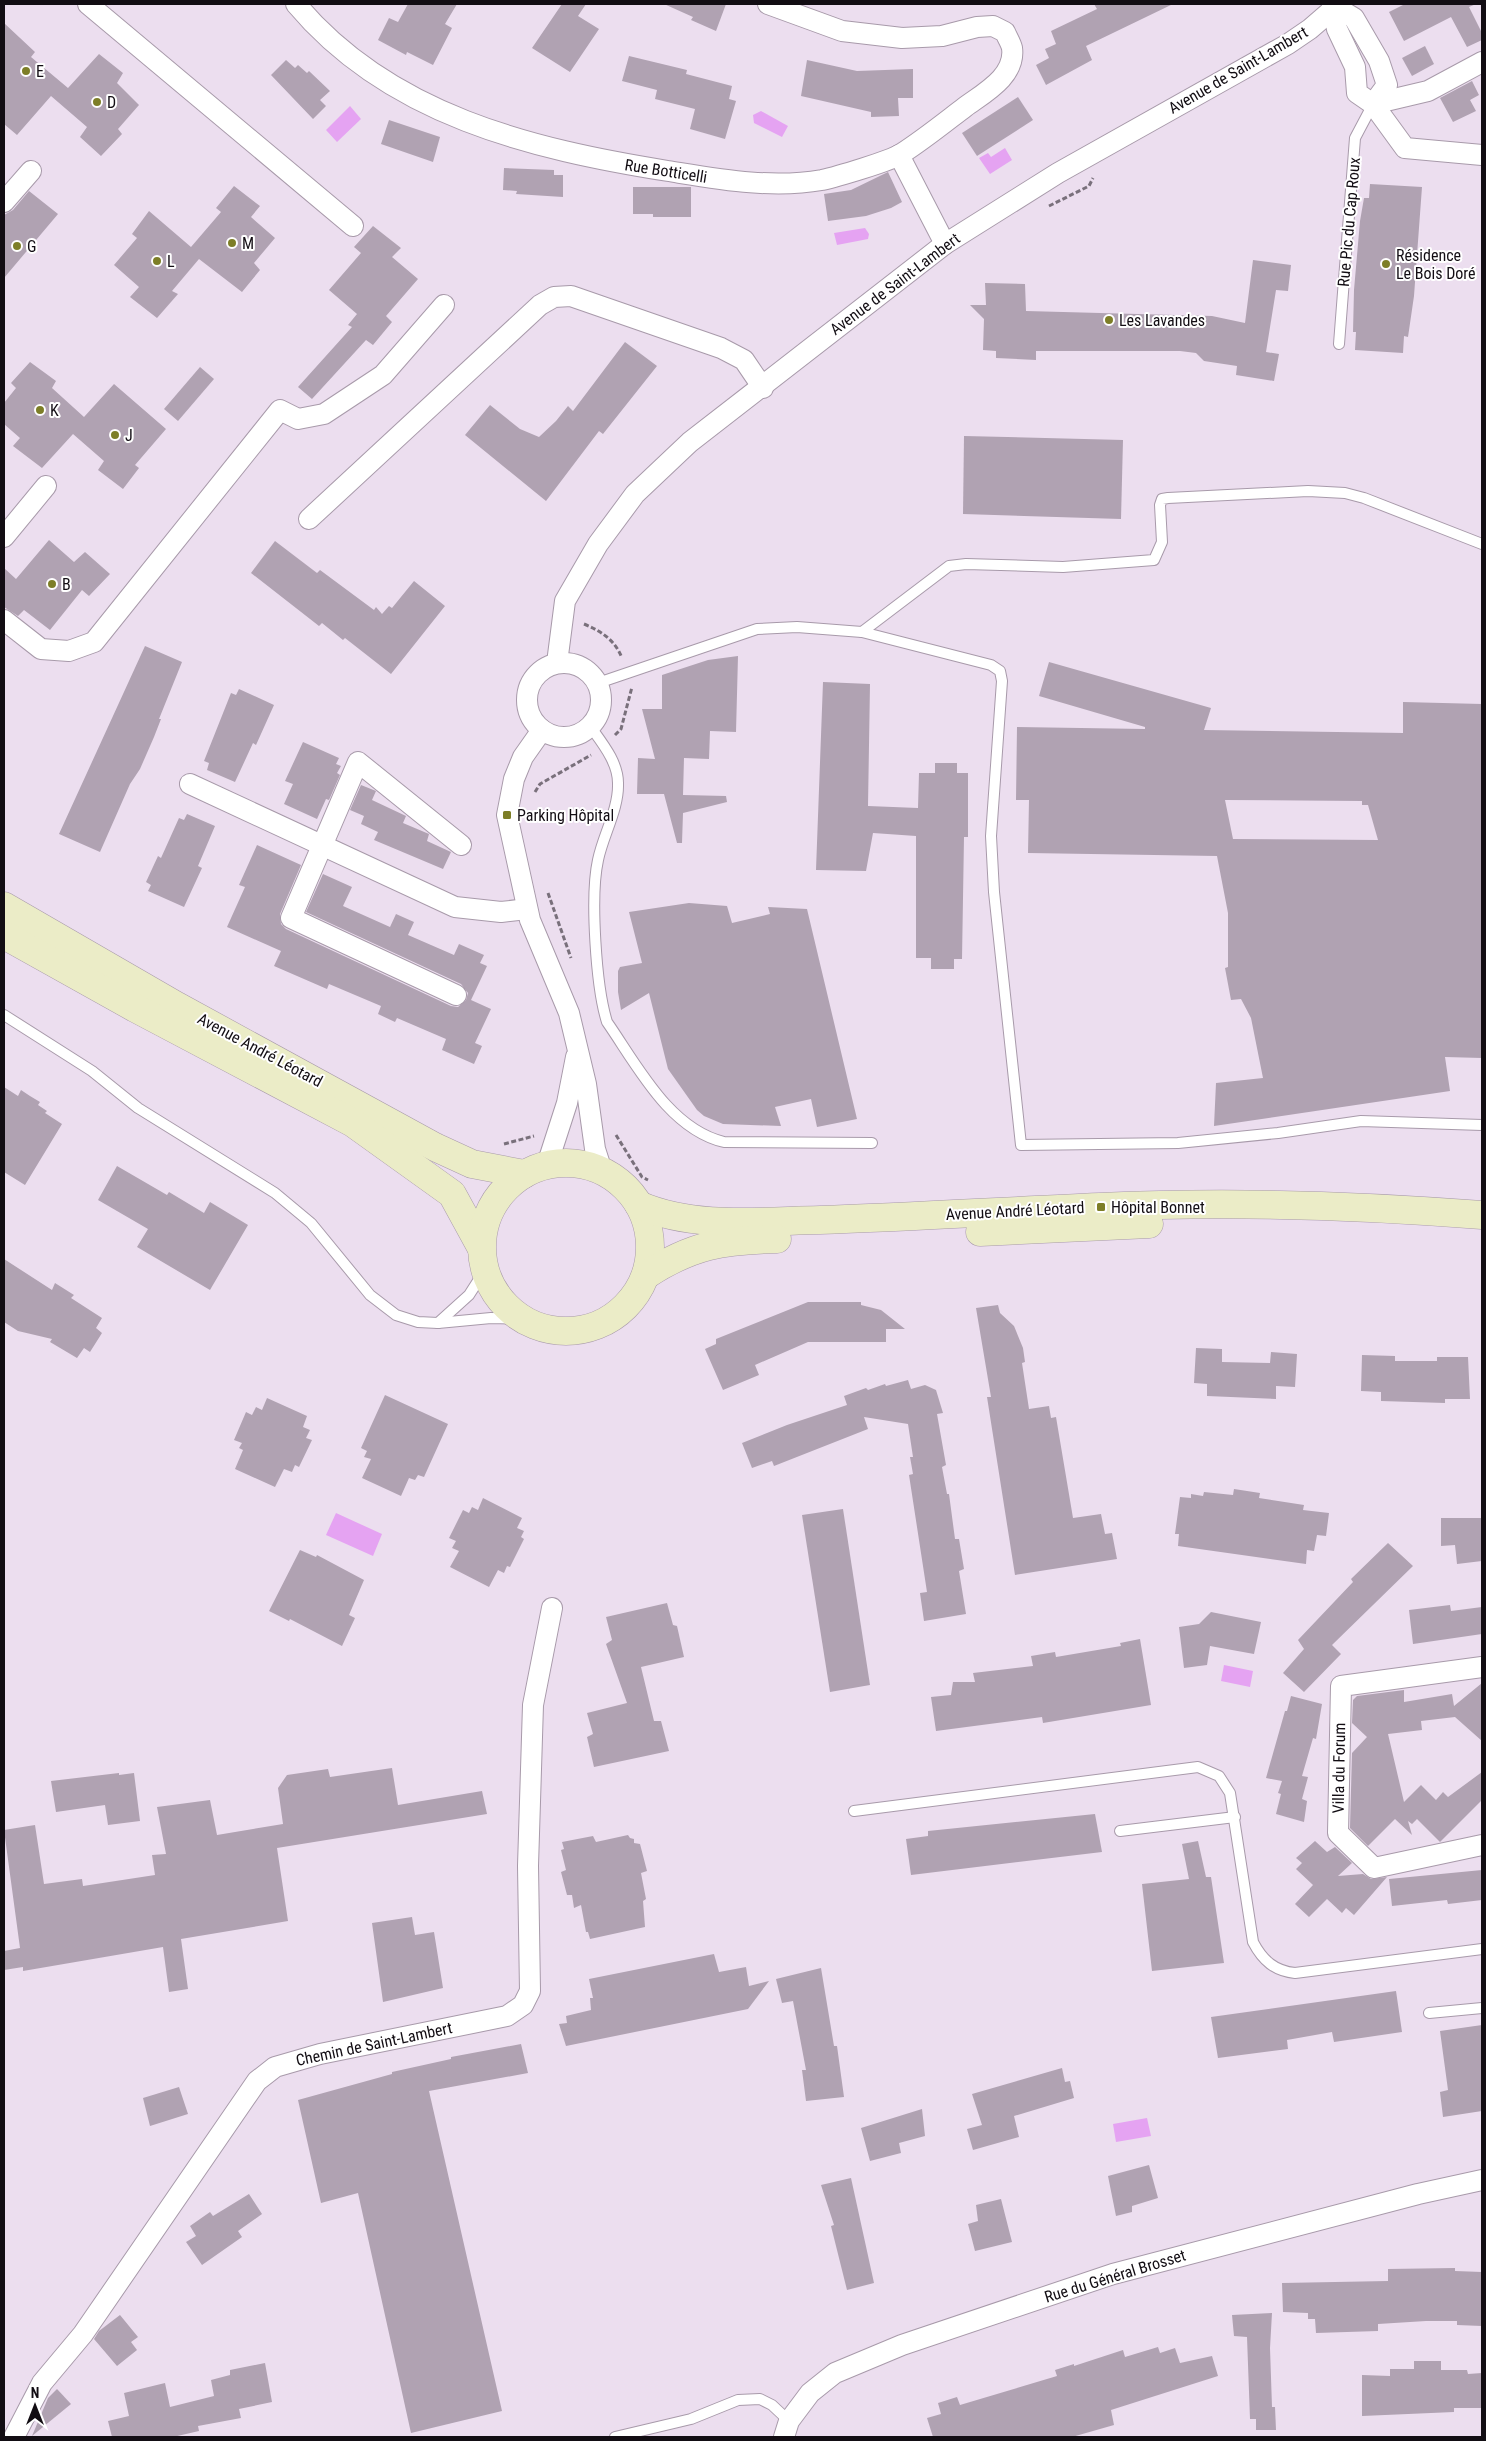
<svg xmlns="http://www.w3.org/2000/svg" width="1486" height="2441" font-family="'Roboto Condensed',sans-serif">
<rect width="100%" height="100%" fill="#ecdeef"/>
<g fill="#e5a3f2">
<polygon points="350,106 361,119 337,142 326,130"/>
<polygon points="761,111 788,126 782,137 754,123 753,115"/>
<polygon points="1005,148 1012,160 990,174 979,158 988,153 991,157"/>
<polygon points="865,228 869,234 868,239 837,245 834,233"/>
<polygon points="336,1513 382,1534 373,1556 326,1535"/>
<polygon points="1224,1665 1253,1671 1250,1687 1221,1681"/>
<polygon points="1147,2118 1151,2136 1116,2142 1113,2124"/>
</g>
<g fill="#b0a2b2" fill-rule="evenodd">
<polygon points="408,4 457,4 445,24 452,28 433,65 407,52 406,55 378,40 389,18 398,22"/>
<polygon points="562,4 586,4 578,16 599,29 570,72 532,48"/>
<polygon points="664,4 726,4 716,31 691,20 693,17"/>
<polygon points="1094,4 1173,4 1086,46 1092,60 1046,85 1036,65 1049,58 1045,49 1056,44 1051,31 1097,9"/>
<polygon points="1405,4 1476,4 1469,7 1482,33 1482,40 1467,47 1451,17 1404,41 1389,12"/>
<polygon points="4,23 35,52 31,57 68,88 99,54 123,73 117,83 139,105 118,129 122,134 101,156 80,137 87,127 51,96 17,135 4,124"/>
<polygon points="1425,46 1434,64 1412,76 1402,58"/>
<polygon points="629,56 687,70 686,74 732,86 729,99 736,101 725,139 690,129 695,109 655,99 657,90 622,81"/>
<polygon points="286,60 295,68 298,65 307,73 309,71 330,91 320,100 326,106 313,119 271,75"/>
<polygon points="807,60 857,71 913,69 913,98 898,98 899,116 871,117 871,112 801,96"/>
<polygon points="1472,81 1479,95 1470,100 1476,111 1453,122 1440,98"/>
<polygon points="1018,97 1033,120 977,156 962,133"/>
<polygon points="389,120 440,137 433,162 381,144"/>
<polygon points="504,168 554,170 554,175 563,175 563,197 516,194 517,191 503,190"/>
<polygon points="888,172 902,202 891,208 866,216 828,221 824,194 851,190"/>
<polygon points="1370,184 1422,187 1414,296 1408,337 1404,336 1403,353 1355,350 1356,332 1353,332 1354,290 1360,221 1364,198 1369,198"/>
<polygon points="234,186 260,206 251,217 275,238 254,263 260,270 242,292 199,259 172,291 178,294 157,318 130,297 139,287 114,265 137,238 132,234 149,211 191,247 221,212 216,208"/>
<polygon points="633,187 691,187 691,217 653,217 653,214 633,214"/>
<polygon points="29,191 58,214 4,278 4,215 13,210"/>
<polygon points="373,226 401,248 392,257 418,279 386,316 392,322 373,345 366,340 312,399 298,387 352,327 348,325 357,314 329,290 361,253 354,247"/>
<polygon points="1253,260 1291,265 1288,291 1276,290 1266,352 1279,354 1274,381 1236,375 1237,366 1204,361 1196,353 1180,351 1036,351 1036,360 996,358 996,351 983,350 984,319 970,305 986,305 985,283 1025,284 1026,311 1212,316 1245,323"/>
<polygon points="625,342 657,366 603,434 599,431 546,501 465,435 490,405 520,429 539,437 556,421 568,406 573,411"/>
<polygon points="30,362 56,381 52,388 84,417 114,384 166,429 135,465 139,468 123,489 98,470 104,461 73,434 42,468 13,446 20,438 4,424 4,403 16,388 11,383"/>
<polygon points="200,367 214,379 178,421 164,409"/>
<polygon points="964,436 1123,440 1121,519 963,514"/>
<polygon points="49,540 74,562 85,552 110,574 89,596 82,590 50,630 24,610 18,616 4,607 4,568 16,579"/>
<polygon points="275,541 317,573 320,570 374,610 376,607 382,614 389,606 392,608 414,581 445,606 391,674 345,638 343,640 322,623 319,626 251,573"/>
<polygon points="145,646 182,662 159,719 161,719 154,737 140,769 130,784 100,852 59,834"/>
<polygon points="738,656 736,732 710,731 709,759 684,758 683,795 726,796 727,802 683,813 682,843 677,843 664,794 637,794 638,758 655,759 642,709 662,709 662,675 708,660"/>
<path d="M1049 662 1211 708 1204 730 1403 733V702L1482 704V1058L1445 1057 1450 1091 1214 1126 1216 1083 1263 1078 1251 1018 1241 999 1231 1000 1225 968 1228 967V913L1217 856 1028 853 1029 800H1016L1017 727 1145 729V727L1039 696ZM1225 800 1362 801V805H1368L1378 840 1233 839Z"/>
<polygon points="823,682 870,684 868,806 918,808 919,773 935,773 935,763 957,763 957,773 968,773 968,837 964,837 962,959 954,959 954,969 931,969 931,958 916,958 916,836 873,833 866,871 816,870"/>
<polygon points="239,689 274,705 256,745 253,743 235,782 207,770 209,763 204,761 231,693 236,695"/>
<polygon points="303,742 339,758 336,764 341,766 337,773 340,775 329,800 326,799 317,819 284,804 293,784 285,781"/>
<polygon points="361,785 376,791 372,800 406,816 403,823 429,834 427,841 451,852 443,869 374,840 378,832 361,824 364,816 350,810"/>
<polygon points="187,814 215,826 198,866 202,868 184,907 148,891 151,885 146,882 158,856 161,858 179,818 184,820"/>
<polygon points="257,845 301,865 280,914 281,924 286,929 451,1006 458,1007 466,1000 468,993 461,984 306,912 323,874 352,887 343,906 390,927 396,914 414,922 408,935 454,955 459,944 484,955 480,963 487,966 471,1000 491,1009 475,1043 482,1046 474,1064 442,1050 446,1039 397,1018 395,1022 378,1014 381,1006 329,984 327,989 274,966 281,951 227,927 245,887 239,885"/>
<polygon points="689,903 727,906 732,923 770,914 768,907 807,909 857,1119 817,1127 811,1099 775,1107 781,1126 723,1124 704,1116 697,1110 668,1069 649,993 621,1010 618,992 618,971 620,967 642,963 629,912"/>
<polygon points="4,1087 18,1096 21,1090 30,1096 40,1102 38,1105 47,1111 45,1113 62,1124 25,1185 4,1172"/>
<polygon points="117,1166 167,1195 169,1192 204,1213 210,1202 248,1225 210,1290 137,1247 148,1229 98,1200"/>
<polygon points="4,1259 52,1290 55,1283 74,1295 71,1298 102,1318 96,1328 102,1333 90,1352 84,1348 77,1358 50,1342 52,1339 18,1331 4,1322"/>
<polygon points="808,1302 861,1302 861,1305 881,1310 905,1329 886,1329 886,1342 808,1342 755,1365 759,1375 723,1390 705,1349 716,1344 716,1339"/>
<polygon points="998,1305 1000,1313 1014,1326 1023,1348 1025,1362 1022,1363 1029,1409 1049,1406 1051,1418 1056,1417 1073,1518 1101,1514 1105,1534 1112,1533 1117,1559 1015,1575 987,1397 991,1397 976,1308"/>
<polygon points="1196,1348 1222,1349 1222,1362 1270,1363 1271,1352 1297,1354 1295,1387 1276,1386 1276,1399 1207,1396 1207,1384 1194,1383"/>
<polygon points="1362,1355 1395,1356 1395,1361 1437,1361 1437,1357 1468,1357 1470,1399 1445,1399 1445,1403 1381,1401 1381,1392 1361,1391"/>
<polygon points="908,1380 911,1389 925,1385 936,1390 943,1413 937,1414 946,1465 942,1467 947,1494 949,1494 955,1539 959,1539 964,1569 959,1571 966,1614 924,1621 920,1593 927,1592 909,1475 913,1474 910,1457 913,1457 908,1424 864,1417 868,1429 774,1466 772,1461 752,1468 742,1443 787,1425 847,1405 844,1396 866,1388 868,1390 885,1384 886,1386"/>
<polygon points="385,1395 448,1424 424,1477 418,1475 415,1480 409,1478 401,1496 362,1478 371,1459 364,1457 367,1451 361,1448"/>
<polygon points="267,1398 307,1416 303,1427 310,1430 306,1438 312,1440 299,1467 295,1465 292,1472 284,1469 275,1487 235,1469 243,1450 239,1448 242,1443 234,1440 246,1412 252,1415 256,1407 262,1410"/>
<polygon points="1234,1489 1260,1493 1259,1498 1304,1505 1303,1510 1329,1513 1326,1536 1317,1535 1314,1551 1307,1550 1306,1564 1178,1546 1179,1534 1175,1534 1180,1497 1191,1498 1191,1494 1203,1496 1204,1492 1233,1495"/>
<polygon points="483,1498 522,1518 517,1528 524,1531 521,1537 524,1539 510,1567 507,1566 504,1573 498,1570 489,1587 450,1567 459,1551 452,1548 456,1541 449,1538 463,1510 469,1513 472,1507 478,1510"/>
<polygon points="843,1509 870,1685 830,1692 802,1515"/>
<polygon points="1441,1518 1482,1518 1482,1561 1457,1564 1455,1545 1441,1546"/>
<polygon points="1388,1543 1413,1566 1332,1645 1341,1654 1304,1692 1283,1673 1304,1649 1298,1640 1353,1582 1351,1579"/>
<polygon points="300,1550 316,1557 317,1555 364,1580 349,1615 355,1618 342,1646 290,1619 289,1621 269,1611"/>
<polygon points="667,1603 673,1625 677,1626 684,1657 641,1667 654,1721 661,1721 669,1751 594,1767 587,1737 593,1734 587,1713 627,1703 606,1644 612,1640 606,1617"/>
<polygon points="1450,1605 1451,1611 1482,1607 1482,1634 1413,1644 1409,1610"/>
<polygon points="1211,1612 1261,1622 1254,1654 1210,1646 1207,1665 1184,1668 1179,1627 1199,1624"/>
<polygon points="1140,1639 1151,1705 1043,1723 1042,1717 936,1731 931,1697 951,1695 953,1682 975,1682 973,1673 1033,1666 1031,1656 1055,1652 1056,1657 1121,1646 1120,1643"/>
<polygon points="1482,1683 1482,1741 1455,1717 1421,1721 1422,1730 1388,1734 1404,1802 1421,1785 1436,1800 1443,1792 1448,1797 1482,1772 1482,1800 1440,1842 1417,1819 1412,1824 1408,1821 1412,1835 1395,1819 1368,1846 1350,1828 1352,1753 1367,1737 1352,1723 1353,1700 1357,1696 1404,1690 1404,1702 1452,1694 1454,1706"/>
<polygon points="1291,1696 1322,1704 1316,1739 1313,1738 1302,1776 1308,1777 1302,1799 1307,1801 1304,1822 1276,1814 1281,1794 1278,1793 1282,1781 1266,1778 1285,1711 1287,1711"/>
<polygon points="392,1768 398,1805 482,1791 487,1814 277,1848 288,1921 181,1939 188,1989 169,1992 163,1947 23,1971 23,1967 4,1970 4,1951 20,1948 4,1830 35,1825 44,1884 82,1879 83,1886 155,1875 152,1855 166,1854 157,1807 210,1800 217,1835 283,1824 278,1788 287,1775 328,1769 330,1777"/>
<polygon points="119,1773 119,1775 134,1773 140,1821 108,1825 105,1805 56,1812 51,1781"/>
<polygon points="1095,1814 1102,1852 911,1875 906,1839 928,1836 928,1831"/>
<polygon points="628,1835 630,1838 634,1839 634,1843 640,1844 647,1871 641,1873 646,1899 643,1901 645,1927 590,1939 588,1932 586,1932 581,1905 574,1908 572,1895 567,1895 561,1872 566,1870 561,1850 564,1849 562,1842 593,1836 596,1842"/>
<polygon points="1198,1841 1206,1877 1211,1877 1224,1963 1152,1971 1142,1884 1189,1879 1182,1844"/>
<polygon points="1315,1841 1327,1852 1335,1847 1352,1863 1338,1876 1363,1874 1371,1879 1387,1877 1354,1915 1346,1908 1342,1913 1327,1899 1309,1917 1295,1904 1313,1885 1296,1869 1302,1863 1296,1858"/>
<polygon points="1482,1870 1482,1900 1448,1904 1447,1900 1392,1906 1389,1879"/>
<polygon points="412,1917 415,1935 434,1932 443,1988 383,2002 372,1923"/>
<polygon points="714,1954 719,1972 746,1967 749,1986 769,1981 748,2009 566,2046 559,2024 567,2023 566,2016 591,2010 590,1998 593,1998 589,1979"/>
<polygon points="821,1968 834,2046 837,2046 844,2097 806,2101 802,2070 806,2070 793,2001 782,2003 776,1979"/>
<polygon points="1396,1991 1402,2032 1334,2042 1332,2032 1287,2040 1288,2049 1218,2058 1211,2017"/>
<polygon points="1482,2025 1482,2111 1443,2117 1440,2092 1448,2090 1440,2031"/>
<polygon points="521,2044 528,2073 429,2091 502,2411 411,2433 358,2193 321,2203 298,2100 392,2074 392,2072 451,2059 451,2057"/>
<polygon points="1062,2068 1065,2082 1070,2081 1074,2098 1014,2116 1019,2137 973,2150 967,2129 982,2125 972,2094"/>
<polygon points="179,2087 188,2114 150,2126 143,2098"/>
<polygon points="922,2109 925,2136 899,2143 901,2153 870,2161 861,2128"/>
<polygon points="1149,2165 1158,2198 1132,2206 1132,2212 1116,2216 1108,2176"/>
<polygon points="851,2178 874,2283 847,2290 831,2226 834,2225 821,2185"/>
<polygon points="249,2194 262,2214 238,2231 242,2237 202,2265 186,2242 196,2236 190,2226 210,2212 213,2216"/>
<polygon points="1001,2199 1012,2242 975,2251 968,2224 978,2221 976,2205"/>
<polygon points="1455,2268 1455,2271 1482,2272 1482,2326 1457,2325 1457,2321 1426,2321 1378,2324 1378,2331 1316,2333 1315,2319 1308,2319 1308,2313 1283,2312 1282,2283 1388,2281 1388,2269"/>
<polygon points="1272,2313 1270,2348 1272,2407 1275,2407 1276,2430 1256,2430 1256,2419 1250,2419 1247,2337 1234,2336 1232,2315"/>
<polygon points="120,2315 138,2337 131,2342 137,2350 117,2366 94,2339 99,2331"/>
<polygon points="1158,2347 1160,2353 1175,2348 1180,2363 1212,2356 1218,2376 1111,2410 1114,2425 1072,2437 933,2437 927,2418 941,2414 938,2403 957,2397 960,2405 1057,2376 1055,2370 1074,2364 1074,2366 1123,2350 1125,2357"/>
<polygon points="1414,2361 1441,2361 1441,2370 1467,2370 1468,2374 1482,2373 1482,2408 1454,2408 1454,2412 1362,2416 1362,2375 1390,2376 1390,2369 1414,2369"/>
<polygon points="265,2363 272,2402 239,2409 241,2418 198,2426 199,2431 173,2437 112,2437 108,2421 129,2416 124,2393 165,2383 170,2407 214,2396 211,2380 230,2375 230,2370"/>
<polygon points="57,2389 71,2404 32,2436 48,2398"/>
</g>
<g fill="none" stroke-linecap="round" stroke-linejoin="round">
<defs>
<g id="service">
<polyline points="1339,344 1355,138 1373,104"/>
<polyline points="862,632 949,566 966,564 1063,567 1154,560 1162,542 1160,505 1162,499 1168,498 1308,491 1345,493 1364,498 1482,544"/>
<polyline points="598,683 757,629 797,627 862,632 991,665 1000,671 1002,681 991,836 994,892 1021,1145 1178,1143 1278,1133 1361,1121 1482,1125"/>
<path d="M590 726C602 743 618 762 618 783 619 809 603 835 598 860 590 896 596 987 607 1022 637 1065 669 1129 724 1142L872 1143"/>
<polyline points="4,1015 92,1071 138,1108 275,1193 311,1223 370,1295 396,1315 418,1322 438,1323 491,1318 522,1319"/>
<polyline points="438,1323 469,1295 485,1270"/>
<path d="M854 1811 1198 1767 1219 1776 1230 1793 1253 1942C1263 1961 1275 1971 1295 1973L1482 1949"/>
<polyline points="1120,1831 1235,1817"/>
<polyline points="1429,2013 1482,2008"/>
<polyline points="615,2437 691,2419 738,2400 760,2399 772,2405 789,2421"/>
</g>
<g id="minor">
<polyline points="88,4 353,226"/>
<path d="M296 4C389 115 531 149 668 171 718 179 771 189 822 180 836 177 890 161 901 154 923 140 944 123 965 107 984 93 1016 76 1012 48 1011 43 1007 37 1005 32L993 26 977 27 942 36 902 38 842 31 768 4"/>
<polyline points="1332,4 1337,29 1355,67 1357,93 1373,104 1405,148 1482,155"/>
<polyline points="1334,6 1354,18 1379,61 1387,85 1373,104"/>
<polyline points="1373,104 1428,91 1482,62"/>
<polyline points="899,155 945,244"/>
<polyline points="4,202 31,171"/>
<polyline points="309,519 540,305 554,297 571,296 721,348 744,360 763,388"/>
<polyline points="4,537 46,486"/>
<polyline points="4,620 41,649 69,651 94,642 280,410 298,419 324,414 383,375 444,305"/>
<circle cx="564" cy="700" r="37"/>
<polyline points="557,663 565,601 598,544 635,494 690,442 945,244 1058,173 1288,44 1310,29 1339,4"/>
<polyline points="542,730 523,757 514,779 507,815 530,920 569,1013 586,1084 595,1149 602,1171"/>
<polyline points="190,784 455,907 501,912 527,909"/>
<polyline points="456,995 291,918 358,762 461,845"/>
<polyline points="547,1165 567,1103 576,1057"/>
<polyline points="1482,1667 1341,1686 1338,1833 1374,1868 1482,1845"/>
<polyline points="14,2437 42,2383 83,2334 257,2081 275,2067 320,2054 507,2016 523,2005 530,1991 528,1866 533,1705 552,1608"/>
<polyline points="784,2437 789,2421 810,2393 835,2373 902,2345 1113,2274 1418,2194 1482,2180"/>
</g>
<g id="secondary">
<polyline points="4,906 177,1006 435,1147 472,1164 524,1174"/>
<polyline points="4,935 135,1008 353,1123 452,1194 481,1247"/>
<circle cx="566" cy="1247" r="84"/>
<path d="M639 1205C694 1229 761 1221 820 1220 913 1217 1006 1211 1100 1207 1228 1201 1355 1205 1482 1215"/>
<polyline points="980,1232 1149,1224"/>
<path d="M646 1275C692 1245 723 1240 777 1239"/>
</g>
</defs>
<use href="#service" stroke="#a89aaa" stroke-width="12"/>
<use href="#minor" stroke="#a89aaa" stroke-width="22"/>
<use href="#secondary" stroke="#a89aaa" stroke-width="29"/>
<g stroke="#79707b" stroke-width="3" stroke-dasharray="5 2.5" stroke-linecap="butt">
<polyline points="1049,206 1089,186 1093,178"/>
<path d="M584 624C601 631 615 640 622 658"/>
<polyline points="615,735 621,729 632,687"/>
<polyline points="535,792 540,784 591,755"/>
<polyline points="548,893 571,958"/>
<polyline points="616,1135 642,1177 648,1180"/>
<polyline points="504,1144 534,1136"/>
</g>
<use href="#service" stroke="#fff" stroke-width="10"/>
<use href="#minor" stroke="#fff" stroke-width="20"/>
<use href="#secondary" stroke="#ebecc7" stroke-width="28"/>
</g>
<g fill="#7d7e27" stroke="#fff" stroke-width="2">
<circle cx="26" cy="71" r="5"/>
<circle cx="97" cy="102" r="5"/>
<circle cx="232" cy="243" r="5"/>
<circle cx="17" cy="246" r="5"/>
<circle cx="157" cy="261" r="5"/>
<circle cx="1386" cy="264" r="5"/>
<circle cx="1109" cy="320" r="5"/>
<circle cx="40" cy="410" r="5"/>
<circle cx="115" cy="435" r="5"/>
<circle cx="52" cy="584" r="5"/>
<rect x="502" y="810" width="10" height="10" rx="2.5"/>
<rect x="1096" y="1202" width="10" height="10" rx="2.5"/>
</g>
<g text-anchor="middle" dominant-baseline="central" stroke-width="4" stroke-linejoin="round" paint-order="stroke">
<g font-size="16" fill="#120d13" stroke="#fff">
<text transform="translate(1238 70) rotate(-30)">Avenue de Saint-Lambert</text>
<text transform="translate(666 171) rotate(9)">Rue Botticelli</text>
<text transform="translate(1349 222) rotate(-85)">Rue Pic du Cap Roux</text>
<text transform="translate(895 284) rotate(-37)">Avenue de Saint-Lambert</text>
<text transform="translate(260 1050) rotate(28)">Avenue André Léotard</text>
<text transform="translate(1015 1211) rotate(-3)">Avenue André Léotard</text>
<text transform="translate(1339 1768) rotate(-89)">Villa du Forum</text>
<text transform="translate(374 2044) rotate(-12)">Chemin de Saint-Lambert</text>
<text transform="translate(1115 2276) rotate(-17)">Rue du Général Brosset</text>
</g>
<g font-size="16" fill="#120d13" stroke="#fff" text-anchor="start">
<text x="36" y="71">E</text>
<text x="107" y="102">D</text>
<text x="242" y="243">M</text>
<text x="27" y="246">G</text>
<text x="1396" y="255">Résidence<tspan x="1396" dy="18">Le Bois Doré</tspan></text>
<text x="167" y="261">L</text>
<text x="1119" y="320">Les Lavandes</text>
<text x="50" y="410">K</text>
<text x="125" y="435">J</text>
<text x="62" y="584">B</text>
<text x="517" y="815">Parking Hôpital</text>
<text x="1111" y="1207">Hôpital Bonnet</text>
</g>
</g>
<rect width="1486" height="2441" fill="none" stroke="#120d13" stroke-width="10"/>
<g transform="translate(35 2406)" stroke="#ffffff" stroke-width="4" paint-order="stroke">
<path d="M0-4L9 19L0 12L-9 19Z" fill="#120d13"/>
<text y="-8" font-size="14" font-weight="bold" text-anchor="middle" fill="#120d13">N</text>
</g>
</svg>
